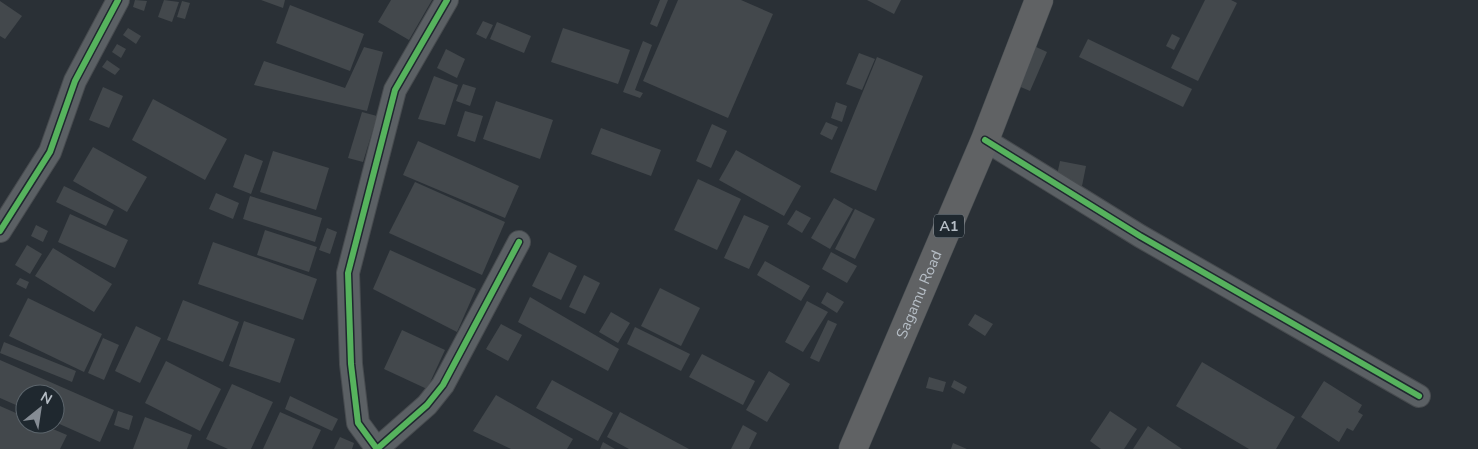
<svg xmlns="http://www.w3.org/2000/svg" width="1478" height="449" font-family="'Nunito Sans',sans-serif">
<rect width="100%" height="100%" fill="#2a3036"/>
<g fill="#43484c">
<polygon points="135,0 147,1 144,11 133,7"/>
<polygon points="164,0 179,2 172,22 158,17"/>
<polygon points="261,0 285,0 283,8"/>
<polygon points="391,0 432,0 409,40 378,22"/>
<polygon points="660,0 668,0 657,27 650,24"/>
<polygon points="678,0 741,0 773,14 728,118 643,81"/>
<polygon points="867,0 901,0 894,14"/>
<polygon points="1205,0 1231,0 1237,3 1198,81 1171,68"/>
<polygon points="0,1 22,16 5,39 0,36"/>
<polygon points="182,1 190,3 185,19 177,17"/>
<polygon points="290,5 364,34 350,71 276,43"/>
<polygon points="483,21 493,25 486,39 476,34"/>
<polygon points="497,22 531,36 524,53 490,39"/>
<polygon points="128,28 141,36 136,44 123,35"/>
<polygon points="563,28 630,50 618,84 551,62"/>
<polygon points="1172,34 1180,38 1174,50 1166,46"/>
<polygon points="1088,39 1192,89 1183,107 1079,57"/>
<polygon points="643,41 652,45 635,90 643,93 640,98 623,92"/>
<polygon points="117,44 126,49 121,58 112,52"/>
<polygon points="1034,46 1047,52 1030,91 1016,85"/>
<polygon points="364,47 383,52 367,111 254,85 264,61 345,88"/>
<polygon points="446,49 465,59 457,78 437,68"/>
<polygon points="859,53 875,59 862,90 846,84"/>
<polygon points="877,57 923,76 876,191 830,172"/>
<polygon points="107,60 120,69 115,75 102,67"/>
<polygon points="434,76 458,85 445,125 418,119"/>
<polygon points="463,84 476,88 470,106 456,101"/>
<polygon points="103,87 123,96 109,128 89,120"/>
<polygon points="153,99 227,139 205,180 132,140"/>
<polygon points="496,101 553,120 540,159 483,139"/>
<polygon points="836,102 847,106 842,122 831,118"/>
<polygon points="465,111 483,116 475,142 457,136"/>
<polygon points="362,112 377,116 363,162 348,158"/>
<polygon points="826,122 838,127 832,140 820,134"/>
<polygon points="712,124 727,131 711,168 696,161"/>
<polygon points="601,128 661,150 651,176 591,154"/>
<polygon points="418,141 519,186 505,218 403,175"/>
<polygon points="93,147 147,177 127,212 73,181"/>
<polygon points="736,150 801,186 784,216 719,180"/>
<polygon points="273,151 329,168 316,210 260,192"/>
<polygon points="245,154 263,161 251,194 233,187"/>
<polygon points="1060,161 1086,166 1082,186 1056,180"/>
<polygon points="698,179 741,199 717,250 674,230"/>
<polygon points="415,182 505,222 482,275 389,233"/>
<polygon points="64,186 114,210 106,226 56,202"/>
<polygon points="216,193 239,203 233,219 209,209"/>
<polygon points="250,196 322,218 315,242 243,219"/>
<polygon points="834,198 853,209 830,249 811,238"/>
<polygon points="855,209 875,219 855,259 835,249"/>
<polygon points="796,210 811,218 802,233 787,224"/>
<polygon points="70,214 128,240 115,268 58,242"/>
<polygon points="744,215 769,226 749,269 724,258"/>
<polygon points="36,225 48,231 43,242 31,236"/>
<polygon points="327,228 337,232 330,254 319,250"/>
<polygon points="265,230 317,247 309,272 257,255"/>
<polygon points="213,242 317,279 303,320 198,284"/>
<polygon points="27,245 42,254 30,274 15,265"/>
<polygon points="53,248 112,284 94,312 35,276"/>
<polygon points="390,250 476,289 457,332 373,289"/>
<polygon points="549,252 577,266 561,300 532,286"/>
<polygon points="831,252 857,266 847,283 822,269"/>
<polygon points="765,261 810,286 801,301 757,275"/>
<polygon points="584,275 600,283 585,314 569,307"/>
<polygon points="20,278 29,282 26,289 16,284"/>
<polygon points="660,288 700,308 681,346 641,326"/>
<polygon points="827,292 844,302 837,313 821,303"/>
<polygon points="530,297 619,349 608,371 518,322"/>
<polygon points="28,298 102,334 84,372 9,336"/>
<polygon points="183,300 239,322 223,362 167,340"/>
<polygon points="807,301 828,312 803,352 785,342"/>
<polygon points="611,312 630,323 618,343 599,332"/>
<polygon points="975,314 993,324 985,336 968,325"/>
<polygon points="828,320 837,324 819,362 810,358"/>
<polygon points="244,321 295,339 280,383 229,366"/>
<polygon points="501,324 522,335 508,361 486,349"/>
<polygon points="136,326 161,338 140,383 115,371"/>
<polygon points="635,327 690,354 681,371 627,344"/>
<polygon points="402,330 445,350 427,389 384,369"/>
<polygon points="103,338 119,345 104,380 88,373"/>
<polygon points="4,342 76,371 72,382 0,353"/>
<polygon points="702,354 755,381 743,405 689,377"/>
<polygon points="0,360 114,410 100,442 55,422 55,394 25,394 25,409 0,398"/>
<polygon points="166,361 221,389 200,431 145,403"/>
<polygon points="1202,362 1295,417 1276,449 1249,449 1176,406"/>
<polygon points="769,371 790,384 767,422 746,410"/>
<polygon points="929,377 946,382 943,392 926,388"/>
<polygon points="552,380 613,413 598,441 536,408"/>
<polygon points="954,380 967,387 964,394 951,387"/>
<polygon points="1324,381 1362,405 1358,412 1363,415 1353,431 1347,428 1339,442 1301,417"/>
<polygon points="232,384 273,402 251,449 228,449 206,439"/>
<polygon points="496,395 573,439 567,449 511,449 473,431"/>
<polygon points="290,396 338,419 332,431 285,409"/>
<polygon points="0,406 25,417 25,424 41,424 67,435 60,449 0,449"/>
<polygon points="118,411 133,416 129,430 114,425"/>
<polygon points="1110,411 1137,429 1124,449 1101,449 1090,441"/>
<polygon points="280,412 321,430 312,449 263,449"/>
<polygon points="620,412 689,449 629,449 607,437"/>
<polygon points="145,417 192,435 187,449 133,449"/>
<polygon points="743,425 757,433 749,449 731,449"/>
<polygon points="1148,426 1182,449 1133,449"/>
<polygon points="340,437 354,443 352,449 334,449"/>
<polygon points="603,442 615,449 600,449"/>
<polygon points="953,443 967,449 951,449"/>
</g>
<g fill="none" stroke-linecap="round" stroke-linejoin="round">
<defs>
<g id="street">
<polyline points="447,0 395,90 348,273 351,364 358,423 377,449 427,405 443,385 519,242"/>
<polyline points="985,140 1140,236 1419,396"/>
<polyline points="0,231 50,152 75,81 118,0"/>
</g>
<g id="highway">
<path id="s1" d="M853 449 985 140 1039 0"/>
</g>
</defs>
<use href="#street" stroke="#474b4f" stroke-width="24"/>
<use href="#highway" stroke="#474d51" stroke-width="29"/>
<use href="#street" stroke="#5b6064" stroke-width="22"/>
<use href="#highway" stroke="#606264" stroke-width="28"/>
<defs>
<g id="cycleway">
<polyline points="447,0 395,90 348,273 351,364 358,423 377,449 427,405 443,385 519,242"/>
<polyline points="985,140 1140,236 1419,396"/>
<polyline points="0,231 50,152 75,81 118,0"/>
</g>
</defs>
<use href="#cycleway" stroke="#1f282f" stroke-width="9"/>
<use href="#cycleway" stroke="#56b35d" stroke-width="6"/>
</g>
<g text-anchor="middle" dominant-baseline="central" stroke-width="5" stroke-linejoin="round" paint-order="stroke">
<rect fill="#1f282f" stroke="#899199" stroke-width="1" x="934" y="214.5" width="30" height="23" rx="4"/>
<g font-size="14" font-weight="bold" fill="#b6bec6">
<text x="949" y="226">A1</text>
</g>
<g font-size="15" fill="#b6bec6" stroke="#1f282f">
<text stroke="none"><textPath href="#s1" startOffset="168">Sagamu Road</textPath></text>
</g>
</g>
<g transform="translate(40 409) rotate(30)"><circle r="24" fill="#1f282f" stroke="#5b646b"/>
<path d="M0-4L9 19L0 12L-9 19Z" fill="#858c94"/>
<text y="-8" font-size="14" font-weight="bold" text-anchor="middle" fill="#b6bec6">N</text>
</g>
</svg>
